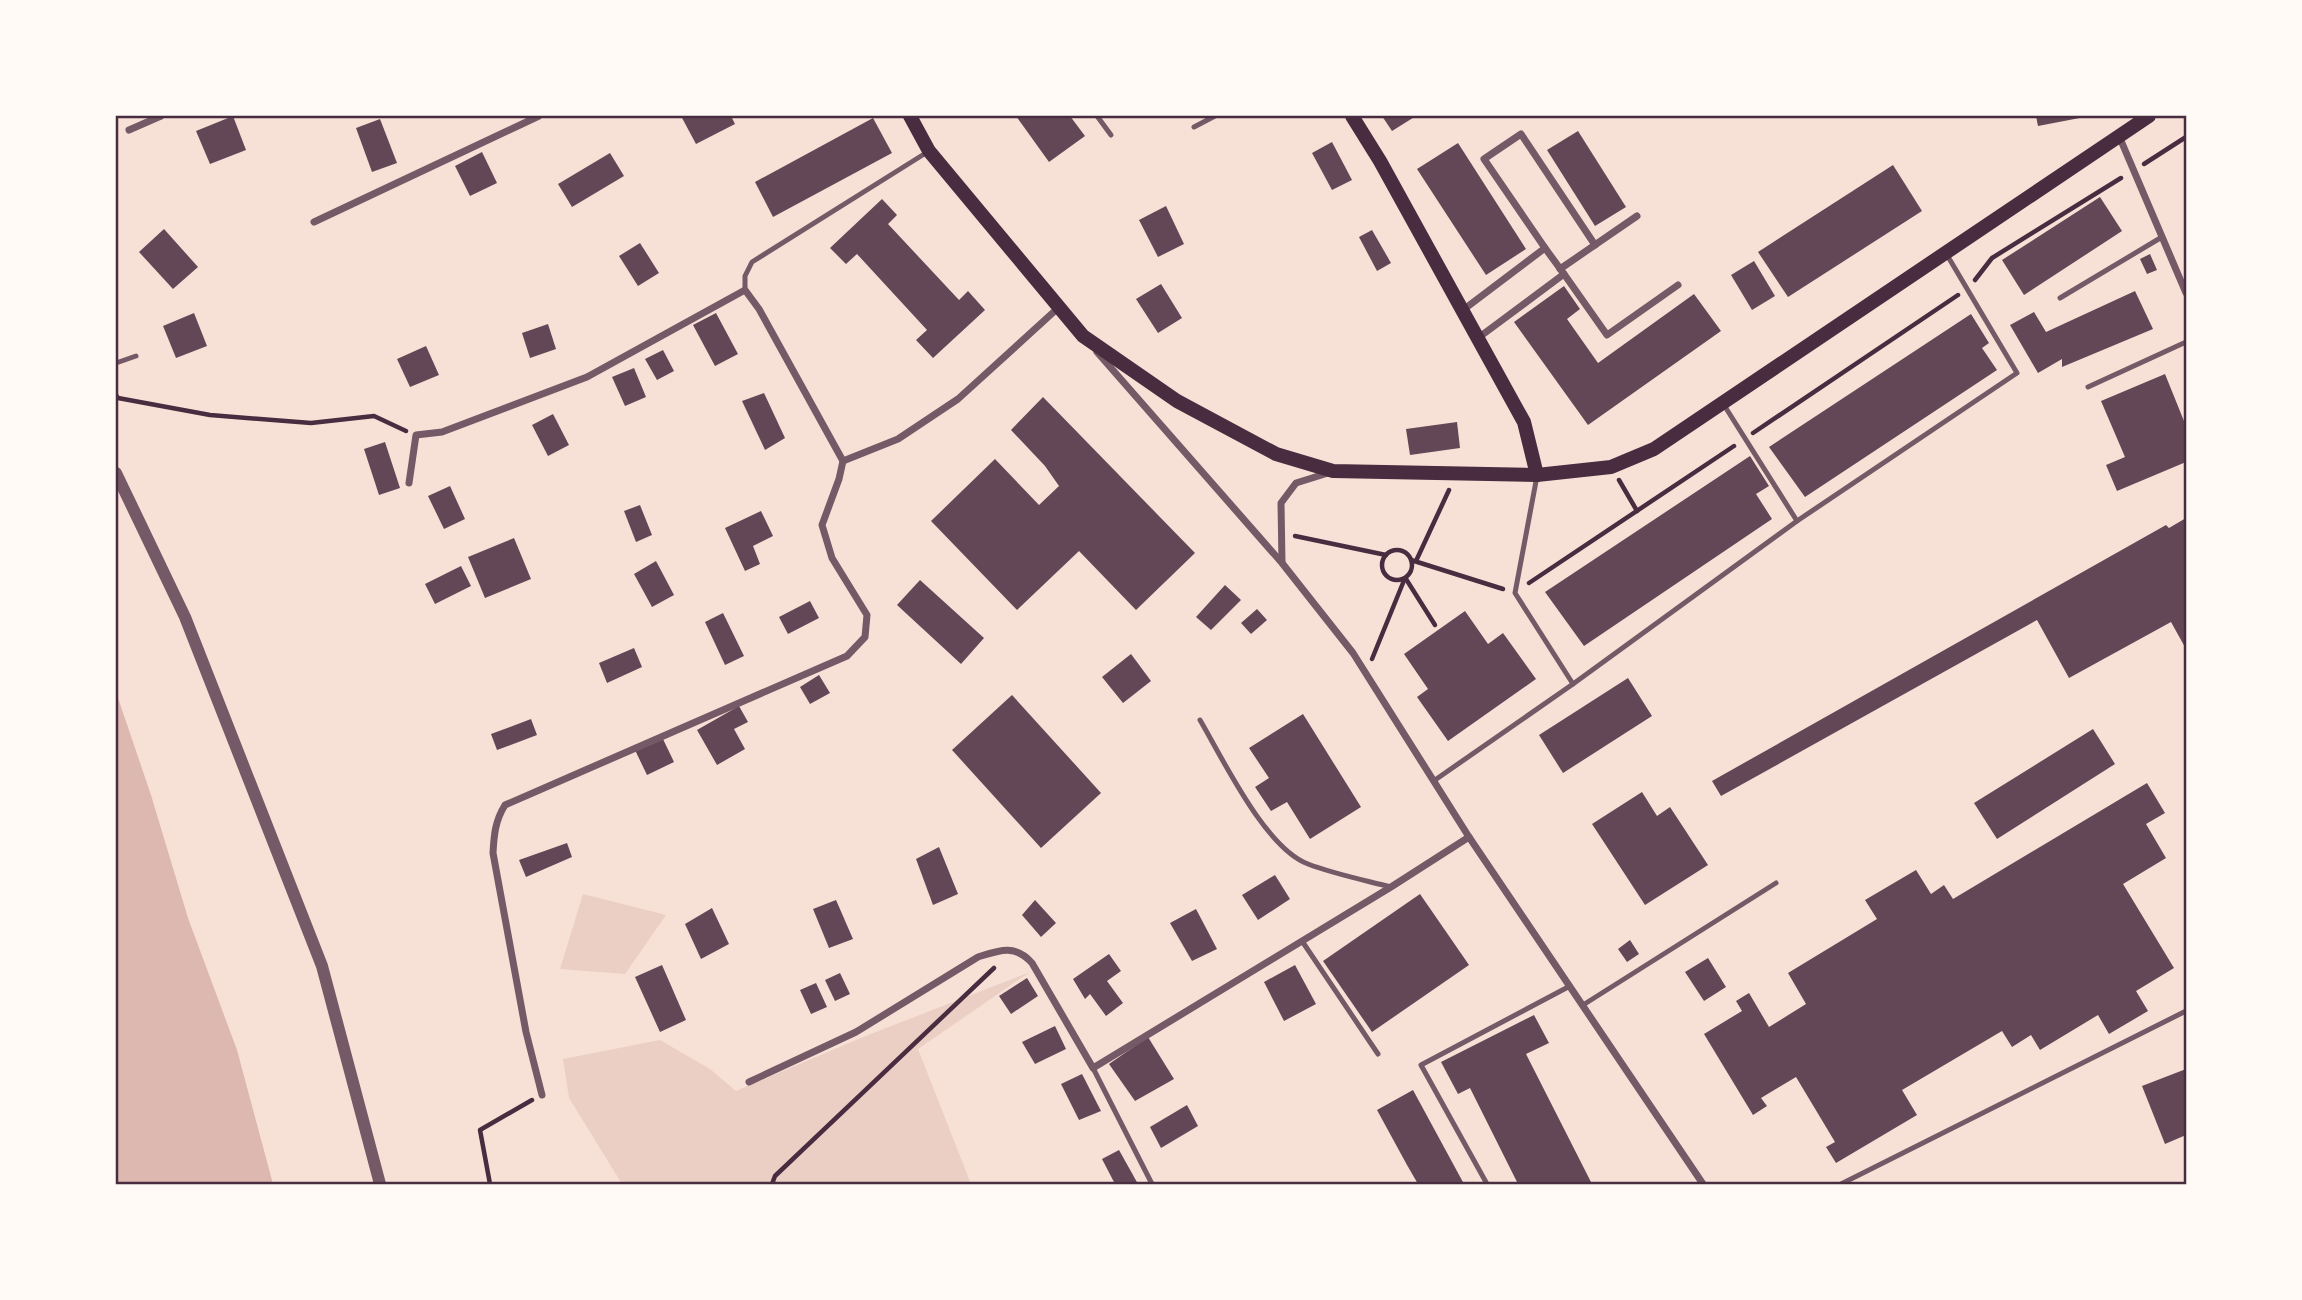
<svg xmlns="http://www.w3.org/2000/svg" width="2302" height="1300" font-family="'DM Sans',sans-serif">
<rect width="100%" height="100%" fill="#f7e1d7"/>
<g fill="#ebcfc5">
<polygon points="583,894 666,915 625,974 560,969"/>
<polygon points="1030,972 918,1049 971,1184 622,1184 569,1098 563,1059 660,1040 710,1069 736,1091 863,1037"/>
</g>
<polygon fill="#dcb8b0" points="116,692 151,795 188,918 237,1050 273,1184 116,1184"/>
<g fill="#644757">
<polygon points="233,116 246,150 210,164 196,131"/>
<polygon points="681,116 731,116 735,124 696,144"/>
<polygon points="1016,116 1070,116 1085,136 1049,162"/>
<polygon points="1382,116 1416,116 1392,131"/>
<polygon points="2036,116 2084,116 2085,117 2038,126"/>
<polygon points="873,118 892,153 773,217 755,182"/>
<polygon points="380,119 397,163 372,172 356,128"/>
<polygon points="1578,131 1626,207 1595,226 1547,150"/>
<polygon points="1332,142 1352,180 1332,190 1312,153"/>
<polygon points="1458,143 1526,249 1486,275 1417,169"/>
<polygon points="482,152 497,183 470,196 455,166"/>
<polygon points="610,153 624,176 572,207 558,184"/>
<polygon points="1893,165 1922,211 1788,297 1758,252"/>
<polygon points="2100,197 2122,231 2024,295 2002,260"/>
<polygon points="882,199 897,215 888,224 959,300 968,291 985,310 933,358 916,340 927,330 857,254 846,264 830,248"/>
<polygon points="1166,206 1184,244 1158,257 1139,220"/>
<polygon points="164,229 198,267 173,289 139,252"/>
<polygon points="1372,230 1391,263 1377,271 1359,237"/>
<polygon points="640,243 659,273 638,286 619,256"/>
<polygon points="2150,254 2157,270 2147,274 2140,259"/>
<polygon points="1754,261 1775,296 1752,310 1731,275"/>
<polygon points="1161,284 1182,318 1158,333 1136,299"/>
<polygon points="1564,286 1580,309 1567,319 1598,363 1694,294 1721,331 1588,425 1514,322"/>
<polygon points="2135,291 2153,329 2062,367 2062,359 2038,373 2010,325 2034,312 2046,332"/>
<polygon points="194,313 207,346 176,358 163,326"/>
<polygon points="716,313 738,354 715,366 693,325"/>
<polygon points="1971,314 1989,343 1982,348 1997,370 1805,497 1769,447"/>
<polygon points="548,324 556,349 530,358 522,333"/>
<polygon points="426,346 439,375 410,387 397,359"/>
<polygon points="663,350 674,371 657,380 645,359"/>
<polygon points="634,368 646,397 625,406 612,377"/>
<polygon points="2165,374 2186,426 2186,462 2117,491 2106,465 2125,457 2101,401"/>
<polygon points="764,393 785,438 765,450 742,401"/>
<polygon points="1043,397 1195,553 1136,610 1079,551 1017,610 931,521 995,459 1039,505 1059,486 1045,466 1011,430"/>
<polygon points="553,414 569,445 548,456 532,425"/>
<polygon points="1457,422 1460,448 1410,455 1406,429"/>
<polygon points="385,442 400,488 379,495 364,449"/>
<polygon points="1750,456 1769,486 1756,494 1772,519 1584,646 1545,592"/>
<polygon points="450,486 465,519 444,529 428,496"/>
<polygon points="640,505 652,535 636,542 624,511"/>
<polygon points="761,511 773,536 753,546 760,564 745,571 725,528"/>
<polygon points="2186,518 2186,649 2171,622 2069,678 2037,620 1721,796 1712,781 2166,525 2169,528"/>
<polygon points="514,538 531,579 485,598 468,557"/>
<polygon points="656,561 674,595 652,607 634,574"/>
<polygon points="461,566 471,586 435,604 425,584"/>
<polygon points="920,580 984,638 961,664 897,605"/>
<polygon points="1225,585 1241,600 1211,630 1196,617"/>
<polygon points="810,601 819,618 788,634 779,617"/>
<polygon points="1257,609 1267,620 1251,634 1241,623"/>
<polygon points="1465,611 1488,644 1503,633 1536,679 1448,741 1417,697 1428,689 1404,654"/>
<polygon points="723,613 744,656 725,665 705,622"/>
<polygon points="634,648 642,667 607,683 599,663"/>
<polygon points="1131,654 1151,681 1123,703 1102,677"/>
<polygon points="819,675 830,693 810,704 800,687"/>
<polygon points="1628,678 1652,716 1563,773 1539,735"/>
<polygon points="1012,695 1101,793 1041,848 952,750"/>
<polygon points="739,706 748,722 734,729 745,749 717,765 697,730"/>
<polygon points="1303,714 1361,807 1310,839 1287,802 1271,811 1255,787 1269,778 1249,748"/>
<polygon points="531,719 537,735 497,750 491,734"/>
<polygon points="2093,729 2115,764 1997,839 1974,803"/>
<polygon points="662,737 674,762 647,775 635,750"/>
<polygon points="2147,783 2165,813 2146,824 2166,858 2123,884 2174,968 2136,991 2148,1011 2109,1034 2098,1015 2040,1050 2031,1035 2012,1047 2002,1031 1902,1090 1917,1115 1836,1163 1826,1147 1835,1142 1796,1077 1761,1098 1767,1106 1753,1115 1704,1034 1742,1011 1736,1001 1749,993 1769,1027 1806,1004 1788,973 1877,919 1865,900 1916,870 1931,894 1944,885 1953,899"/>
<polygon points="1642,792 1657,816 1670,807 1708,865 1645,905 1592,824"/>
<polygon points="567,843 572,857 526,877 519,860"/>
<polygon points="939,847 958,894 933,905 916,859"/>
<polygon points="1275,875 1290,899 1258,920 1242,895"/>
<polygon points="1420,894 1469,965 1372,1032 1323,961"/>
<polygon points="836,900 853,939 829,948 813,909"/>
<polygon points="1035,900 1056,923 1041,937 1022,915"/>
<polygon points="712,908 729,944 701,959 685,924"/>
<polygon points="1196,909 1217,949 1192,961 1170,923"/>
<polygon points="1630,940 1639,954 1627,962 1618,949"/>
<polygon points="1109,954 1121,971 1107,981 1123,1003 1106,1016 1090,994 1085,999 1073,979"/>
<polygon points="1708,958 1726,987 1704,1001 1685,972"/>
<polygon points="662,965 686,1020 660,1032 635,977"/>
<polygon points="1295,965 1316,1004 1284,1021 1264,982"/>
<polygon points="840,973 850,994 835,1001 825,980"/>
<polygon points="1027,978 1038,996 1011,1014 999,996"/>
<polygon points="816,983 827,1007 811,1014 800,990"/>
<polygon points="1534,1015 1549,1043 1526,1054 1592,1184 1518,1184 1470,1088 1458,1094 1441,1062"/>
<polygon points="1055,1026 1066,1049 1035,1064 1022,1042"/>
<polygon points="1148,1037 1174,1079 1135,1101 1109,1064"/>
<polygon points="2186,1069 2186,1135 2165,1144 2142,1086"/>
<polygon points="1082,1074 1101,1111 1079,1120 1061,1084"/>
<polygon points="1413,1090 1464,1184 1418,1184 1407,1165 1377,1110"/>
<polygon points="1187,1105 1198,1126 1161,1148 1150,1127"/>
<polygon points="1119,1150 1138,1184 1115,1184 1102,1159"/>
</g>
<g fill="none" stroke-linecap="round" stroke-linejoin="round">
<g stroke="#4a2c40" stroke-width="4.5">
<polyline points="2144,164 2186,137"/>
<polyline points="1975,280 1992,258 2121,178"/>
<polyline points="116,395 118,398 210,415 311,423 374,416 406,431"/>
<polyline points="1753,433 1958,295"/>
<polyline points="1619,480 1637,511"/>
<polyline points="1295,536 1386,555"/>
<circle cx="1397" cy="565" r="15"/>
<polyline points="1411,560 1503,589"/>
<polyline points="1416,561 1449,490"/>
<polyline points="1406,579 1435,625"/>
<polyline points="1529,583 1734,446"/>
<polyline points="1372,659 1405,578"/>
<polyline points="490,1184 480,1130 532,1100"/>
<polyline points="772,1184 775,1176 994,968"/>
</g>
<g stroke="#755966" stroke-width="5">
<polyline points="1097,116 1111,135"/>
<polyline points="1194,127 1215,116"/>
<polyline points="745,290 745,276 752,262 929,151"/>
<polyline points="2060,298 2162,237"/>
<polyline points="116,363 136,356"/>
<polyline points="2088,387 2186,342"/>
<polyline points="1724,405 1797,521"/>
<polyline points="1537,476 1515,593 1573,684"/>
<path d="M1200 720C1223 759 1265 848 1308 864 1334 874 1364 880 1391 887"/>
<polyline points="1435,780 1573,684 1797,521 2017,373 1947,255"/>
<polyline points="1302,941 1378,1054"/>
<polyline points="1583,1005 1776,883"/>
<polyline points="1093,1068 1152,1184"/>
<polyline points="1487,1184 1421,1065 1570,986"/>
<polyline points="1841,1184 2186,1011"/>
</g>
<g stroke="#755966" stroke-width="7">
<polyline points="129,130 161,116"/>
<polyline points="2119,136 2186,293"/>
<polyline points="314,222 539,116"/>
<polyline points="1545,248 1484,159 1521,134 1595,245"/>
<polyline points="1560,269 1637,216"/>
<polyline points="1463,310 1545,248 1564,274"/>
<polyline points="1478,338 1564,274 1607,335 1678,285"/>
<polyline points="1097,352 1282,563 1353,653 1469,837 1703,1184"/>
<polyline points="843,461 898,439 958,399 1058,308"/>
<path d="M409 483 416 435 442 432 587 377 745 290 759 309 843 461 839 479 822 525 832 558 867 615 865 637 847 656 505 805C495 821 494 835 493 853L526 1032 542 1095"/>
<polyline points="1282,562 1281,503 1296,483 1328,473"/>
<path d="M749 1082 856 1032 978 957C1000 950 1015 944 1032 963L1093 1068 1391 887 1469 837"/>
</g>
<polyline stroke="#755966" stroke-width="12" points="116,473 185,617 322,966 380,1184"/>
<g stroke="#4a2c40" stroke-width="14">
<polyline points="910,116 929,151 1083,336 1177,401 1276,454 1333,471 1537,475 1611,467 1654,449 2149,116"/>
<polyline points="1352,116 1380,161 1524,422 1537,475"/>
</g>
</g>
<rect width="2302" height="1300" fill="none" stroke="#fffaf5" stroke-width="234"/>
<rect x="117" y="117" width="2068" height="1066" fill="none" stroke="#4a2c40" stroke-width="2.5"/>
</svg>
